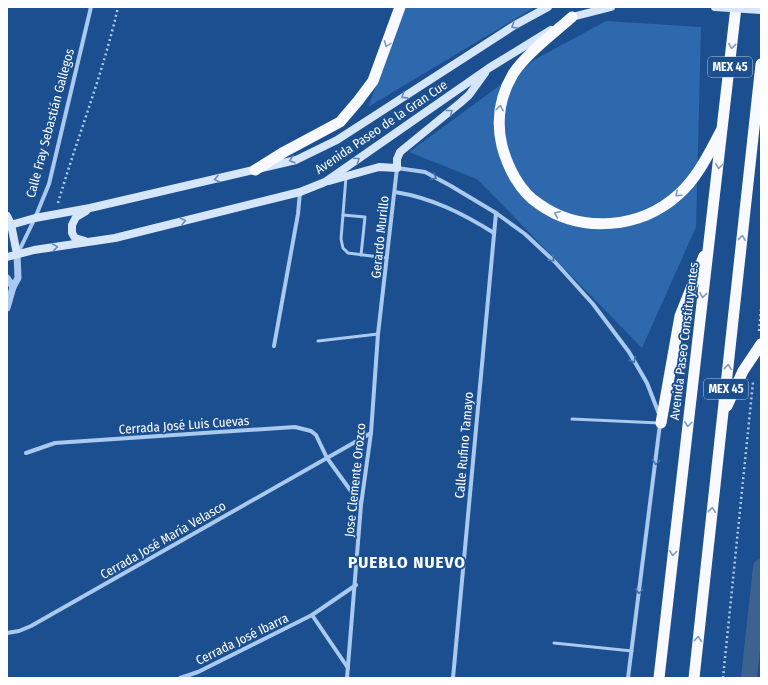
<svg xmlns="http://www.w3.org/2000/svg" width="768" height="685" font-family="'Fira Sans Condensed',sans-serif">
<rect width="100%" height="100%" fill="#1b4f8f"/>
<g fill="#2e69ad">
<polygon points="406,7 535,7 368,107"/>
<polygon points="606,21 701,27 696,227 642,348 477,179 409,152 536,59"/>
</g>
<g fill="none" stroke-linecap="round" stroke-linejoin="round">
<polyline stroke="#3c6290" stroke-width="16" points="749,678 761,567"/>
<g stroke="#a9c9ee" stroke-width="2.5" stroke-dasharray="2 3" stroke-linecap="butt">
<path d="M58 203C77 138 103 74 118 7"/>
<polyline points="759,331 761,309"/>
<polyline points="723,678 753,382"/>
</g>
<g stroke="#a9c9ee" stroke-width="3">
<polyline points="346,177 341,239 343,248 348,253 387,258"/>
<polyline points="343,215 365,217 361,255"/>
<polyline points="318,341 378,334"/>
<polyline points="572,419 659,423"/>
<polyline points="554,643 632,651"/>
</g>
<g stroke="#a9c9ee" stroke-width="4">
<path d="M395 192C432 198 462 213 494 233"/>
<polyline points="18,253 35,218 49,184 91,7"/>
<polyline points="274,346 298,214 300,192"/>
<polyline points="26,453 55,443 295,427 311,431 316,435 327,458 361,505"/>
<polyline points="312,615 348,668"/>
<polyline points="7,633 19,631 31,626 327,458 371,433"/>
<polyline points="180,678 198,672 312,615 356,585"/>
<polyline points="347,678 361,505 371,433 378,334 397,168 425,172 451,186 496,213 525,234 555,262 593,304 629,352 647,383 659,414"/>
<polyline points="453,678 496,213"/>
<polyline points="628,678 660,424"/>
</g>
<g stroke="#a9c9ee" stroke-width="7">
<polyline points="7,278 13,287"/>
<polyline points="7,308 13,287 18,278 17,254"/>
</g>
<g stroke="#d6e6fa" stroke-width="8">
<polyline points="568,20 572,17 611,7"/>
<polyline points="329,181 379,167 397,168 397,159 400,152 460,103 469,95 485,73"/>
<polyline points="7,216 11,224 17,254"/>
<polyline points="7,226 35,218 90,208 296,160 337,140 515,25 548,7"/>
<polyline points="85,241 75,238 72,233 72,225 76,217 86,211"/>
<polyline points="7,257 34,250 115,238 300,192 325,182 489,68 551,30"/>
</g>
<g stroke="#f8faff" stroke-width="11">
<path d="M572 17C555 32 525 55 513 74 500 96 496 121 502 146 508 168 520 192 539 204 581 234 641 229 679 194 698 177 709 153 721 131"/>
<polyline points="255,170 284,152 340,122 358,101 373,81 400,7"/>
<polyline points="727,406 743,371 761,344"/>
<polyline points="661,423 680,316 704,256"/>
<polyline points="659,678 736,7"/>
<polyline points="694,678 761,64"/>
</g>
<polyline stroke="#d6e6fa" stroke-width="8" points="715,7 761,10"/>
</g>
<defs><path id="oneway-chevron" d="M-2-3.5L2.5 0L-2 3.5" fill="none" stroke-width="1.6" stroke-linecap="round" stroke-linejoin="round"/></defs>
<g stroke="#668bba">
<use href="#oneway-chevron" transform="translate(514 26) rotate(149)"/>
<use href="#oneway-chevron" transform="translate(404 96) rotate(147)"/>
<use href="#oneway-chevron" transform="translate(450 112) rotate(-38)"/>
<use href="#oneway-chevron" transform="translate(292 160) rotate(163)"/>
<use href="#oneway-chevron" transform="translate(357 160) rotate(-35)"/>
<use href="#oneway-chevron" transform="translate(217 179) rotate(167)"/>
<use href="#oneway-chevron" transform="translate(183 221) rotate(-14)"/>
<use href="#oneway-chevron" transform="translate(55 247) rotate(-9)"/>
</g>
<g stroke="#7e9cc1">
<use href="#oneway-chevron" transform="translate(387 44) rotate(111)"/>
<use href="#oneway-chevron" transform="translate(732 46) rotate(96)"/>
<use href="#oneway-chevron" transform="translate(500 108) rotate(-80)"/>
<use href="#oneway-chevron" transform="translate(719 166) rotate(97)"/>
<use href="#oneway-chevron" transform="translate(678 194) rotate(138)"/>
<use href="#oneway-chevron" transform="translate(557 214) rotate(-158)"/>
<use href="#oneway-chevron" transform="translate(742 238) rotate(-84)"/>
<use href="#oneway-chevron" transform="translate(703 295) rotate(97)"/>
<use href="#oneway-chevron" transform="translate(728 367) rotate(-84)"/>
<use href="#oneway-chevron" transform="translate(688 424) rotate(97)"/>
<use href="#oneway-chevron" transform="translate(712 510) rotate(-84)"/>
<use href="#oneway-chevron" transform="translate(673 553) rotate(97)"/>
<use href="#oneway-chevron" transform="translate(698 639) rotate(-84)"/>
</g>
<g stroke="#4674ac">
<use href="#oneway-chevron" transform="translate(434 177) rotate(27)"/>
<use href="#oneway-chevron" transform="translate(552 259) rotate(44)"/>
<use href="#oneway-chevron" transform="translate(633 360) rotate(60)"/>
<use href="#oneway-chevron" transform="translate(656 462) rotate(97)"/>
<use href="#oneway-chevron" transform="translate(639 591) rotate(97)"/>
</g>
<g text-anchor="middle" dominant-baseline="central" stroke-width="3.5" stroke-linejoin="round" paint-order="stroke">
<g fill="#1b4f8f" stroke="#bbcadd" stroke-width="1">
<rect x="708" y="57" width="44" height="20" rx="3"/>
<rect x="704" y="379" width="44" height="20" rx="3"/>
</g>
<g font-size="12" font-weight="bold" fill="#fff">
<text x="730" y="67">MEX 45</text>
<text x="726" y="389">MEX 45</text>
</g>
<g font-size="13" fill="#fff" stroke="#1b4f8f">
<text transform="translate(50 123) rotate(-75)">Calle Fray Sebastián Gallegos</text>
<text transform="translate(381 127) rotate(-34)">Avenida Paseo de la Gran Cue</text>
<text transform="translate(380 237) rotate(-84)">Gerardo Murillo</text>
<text transform="translate(684 341) rotate(-83)">Avenida Paseo Constituyentes</text>
<text transform="translate(184 425) rotate(-4)">Cerrada José Luis Cuevas</text>
<text transform="translate(464 445) rotate(-85)">Calle Rufino Tamayo</text>
<text transform="translate(355 480) rotate(-84)">Jose Clemente Orozco</text>
<text transform="translate(163 540) rotate(-30)">Cerrada José María Velasco</text>
<text transform="translate(242 639) rotate(-26)">Cerrada José Ibarra</text>
</g>
<g font-size="17" font-weight="bold" letter-spacing="1" fill="#fff" stroke="#1b4f8f">
<text x="407" y="562">PUEBLO NUEVO</text>
</g>
</g>
<rect width="768" height="685" fill="none" stroke="#ffffff" stroke-width="16"/>
</svg>
